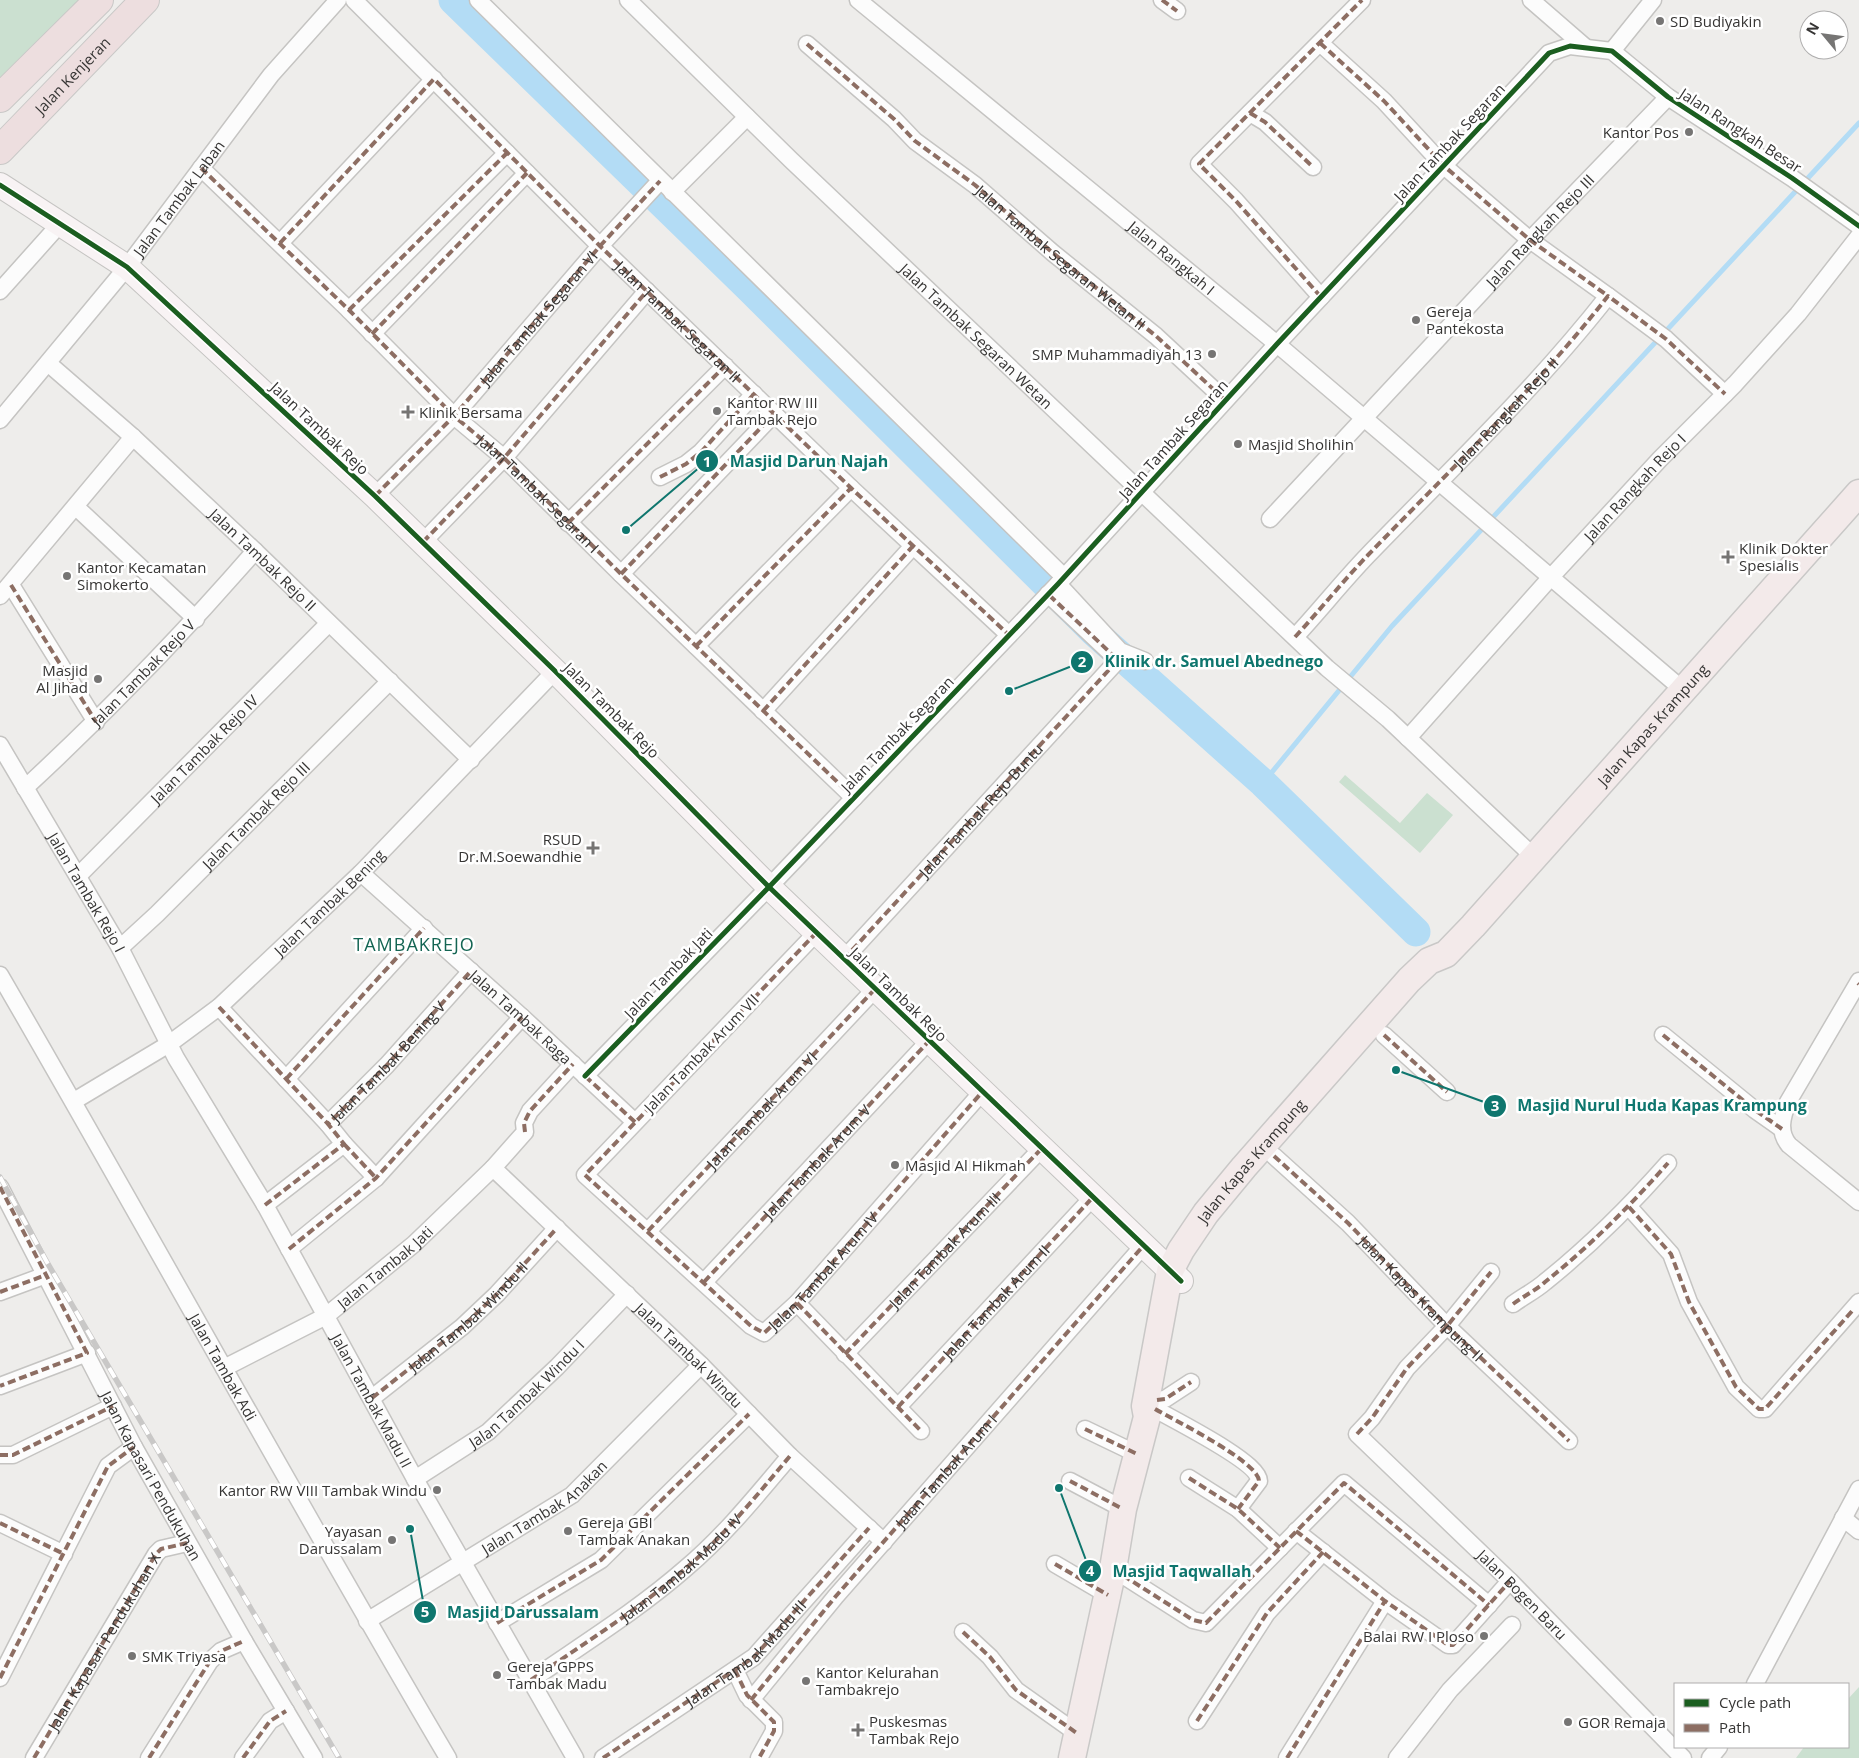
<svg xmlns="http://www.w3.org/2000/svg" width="1859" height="1758" font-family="'Open Sans',sans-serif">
<rect width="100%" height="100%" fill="#eeedeb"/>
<g fill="#cbe0d0">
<polygon points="0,0 85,0 0,84"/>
<polygon points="1345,775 1400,823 1427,793 1453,815 1420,853 1339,782"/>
<polygon points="1859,1687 1859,1758 1796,1758 1804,1747 1848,1747 1848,1699"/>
</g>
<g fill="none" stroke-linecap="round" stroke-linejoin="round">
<polyline stroke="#b3dcf5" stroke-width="5" points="1263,783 1392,626 1859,123"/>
<polyline stroke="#b3dcf5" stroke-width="29" points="453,0 749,288 1094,632 1263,783 1416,932"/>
<defs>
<g id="street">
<polyline points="354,0 600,246 851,488 1009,635"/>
<polyline points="478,0 1064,577"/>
<path id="s1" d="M628 0 791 160 1327 668 1388 719 1534 857"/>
<path id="s2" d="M858 0 1277 344 1682 689"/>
<polyline points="1162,0 1177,11"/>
<polyline points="1531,0 1584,46"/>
<polyline points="1320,43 1384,101 1444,166 1530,240 1608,296"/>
<path id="s3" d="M807 44 894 119 915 141 975 185 1053 253 1156 336 1225 400"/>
<polyline points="1612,51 1653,0"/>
<polyline points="1250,113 1265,122 1313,167"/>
<polyline points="201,168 349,310 454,416 504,458 621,574 854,798"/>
<polyline points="672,192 747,117"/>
<polyline points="280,243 434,79"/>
<polyline points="0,291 59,225"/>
<polyline points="1321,297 1236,201 1199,164 1362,0"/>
<polyline points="349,310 507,153"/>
<polyline points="372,334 527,173"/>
<path id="s4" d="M49 364 133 437 255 551 471 760"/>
<path id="s5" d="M0 420 127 267 271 75 338 0"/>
<polyline points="660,477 686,464 701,452 754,394"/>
<polyline points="375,496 454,416 600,246 660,181"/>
<polyline points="76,507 196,619"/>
<path id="s6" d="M1270 519 1530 240 1668 97"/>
<polyline points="568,523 725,366"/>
<polyline points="423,542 504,458 647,291"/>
<polyline points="621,574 774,414"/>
<polyline points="1058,584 1120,651 1145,661"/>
<polyline points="11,585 96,722"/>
<polyline points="0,596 133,437"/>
<path d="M1295 637C1320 610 1343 581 1368 555 1450 470 1535 389 1608 296L1666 339 1725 394"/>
<polyline points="696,646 851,488"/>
<polyline points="763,711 913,546"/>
<path id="s7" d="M1408 738 1551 577 1660 459 1735 384 1798 314 1859 236"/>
<path id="s8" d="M0 745 120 948 176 1058 265 1205 415 1479 575 1758"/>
<path id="s9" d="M25 788C106 713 183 634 255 551"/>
<path id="s10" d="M361 873 522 1017 635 1122"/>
<path id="s11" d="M78 876 329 623"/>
<path id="s12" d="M817 932 585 1175 751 1326 764 1333 797 1303 983 1091"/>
<path id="s13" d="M120 948 157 914 390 681"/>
<path id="s14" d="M844 959 1118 660 1048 594"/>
<path id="s15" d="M0 975C151 1235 295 1499 448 1758"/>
<path d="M1859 981 1788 1102C1782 1117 1778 1132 1789 1145L1859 1202"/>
<polyline points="219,1007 328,1124"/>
<polyline points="1384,1035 1447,1092"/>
<polyline points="1663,1035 1755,1110 1782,1129"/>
<polyline points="585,1076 769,887 1058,584 1277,344 1549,53 1570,46 1612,51 1668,97 1792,178 1859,226"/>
<polyline points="286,1079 424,928"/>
<path id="s16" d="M74 1101 169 1044 219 1007 361 873 555 671"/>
<polyline points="344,1144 376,1178"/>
<polyline points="1274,1156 1348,1223 1447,1326 1569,1441"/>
<path id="s17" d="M493 1168 701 1365 790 1456 884 1542"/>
<path id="s18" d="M0 1187 134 1447 244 1641 314 1758"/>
<path id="s19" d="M265 1205 344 1144 328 1124 387 1065 471 971"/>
<polyline points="1629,1207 1671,1254 1689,1302 1736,1387 1759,1409 1765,1409 1859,1302"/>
<polyline points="648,1231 875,989"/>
<polyline points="289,1249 376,1178 522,1017"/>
<path id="s20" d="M1491 1272 1447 1326 1407 1368 1372 1418 1357 1434 1510 1581 1683 1758"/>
<polyline points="704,1282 929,1041"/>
<polyline points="0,1292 46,1275"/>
<polyline points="797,1303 921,1431"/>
<path d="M1513 1304C1524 1296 1536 1290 1545 1282 1590 1246 1630 1206 1668 1163"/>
<path id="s21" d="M845 1354 1043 1147"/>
<path id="s22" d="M224 1368 326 1316 414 1244 493 1168 525 1132 524 1123 530 1111 573 1064"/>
<polyline points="0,1386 87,1353"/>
<path id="s23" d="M372 1398 462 1327 497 1294 557 1228"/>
<polyline points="1157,1400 1165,1399 1191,1382"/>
<path id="s24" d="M898 1407 1094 1196"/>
<path d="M1155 1409C1174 1420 1259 1462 1259 1481L1238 1509"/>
<polyline points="1085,1429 1137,1454"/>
<polyline points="0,1455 13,1455 113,1406"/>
<polyline points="1189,1478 1238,1509 1280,1548"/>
<path id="s25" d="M415 1479 488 1432 557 1367 627 1294"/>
<polyline points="1070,1481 1123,1509"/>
<polyline points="1843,1518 1859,1531"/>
<polyline points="0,1523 64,1554"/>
<polyline points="1296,1531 1385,1601 1448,1645 1453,1645 1510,1581"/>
<polyline points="1055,1564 1108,1595"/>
<polyline points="1113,1569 1193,1620 1206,1623 1344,1483 1489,1605"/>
<path id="s26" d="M367 1621 572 1495 701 1365"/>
<polyline points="497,1623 601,1560 749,1414"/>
<polyline points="963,1632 990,1657 1016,1690 1078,1734"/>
<polyline points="735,1670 747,1695 774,1722 774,1731 759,1758"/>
<polyline points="0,1678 108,1466 134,1447"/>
<path d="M531 1680C583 1644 638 1610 686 1568 725 1535 757 1495 790 1456"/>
<polyline points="1755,1684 1859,1489"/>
<path id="s27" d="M751 1700 836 1596 1144 1245"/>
<polyline points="1197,1721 1267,1613 1323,1552"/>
<polyline points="34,1758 156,1554 161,1549 187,1543"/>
<polyline points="149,1758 210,1661 221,1651 244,1641"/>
<polyline points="243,1758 270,1721 286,1711"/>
<path id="s28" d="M603 1758 754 1657 869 1528"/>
<polyline points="1287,1758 1385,1601"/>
<polyline points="1397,1758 1450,1690 1512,1625"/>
<polyline points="1710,1758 1719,1747"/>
</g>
<polyline id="secondary" points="0,185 127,267 375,496 555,671 769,887 1181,1281"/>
<g id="primary">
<path id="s29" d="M1072 1758 1113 1569 1123 1509 1147 1417 1145 1406 1170 1271 1181 1250 1206 1213 1244 1167 1409 980 1429 961 1446 954 1473 926 1859 493"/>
</g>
<g id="highway">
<polyline points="0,98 99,0"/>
<path id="s30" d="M0 150 145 0"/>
</g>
</defs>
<use href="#street" stroke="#c5c4c2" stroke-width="19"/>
<use href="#secondary" stroke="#c5c4c2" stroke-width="26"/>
<use href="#primary" stroke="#c9c8c7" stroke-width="29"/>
<use href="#highway" stroke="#c9c8c7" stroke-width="30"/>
<use href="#street" stroke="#fcfcfc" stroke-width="16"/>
<use href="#secondary" stroke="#f8f3f4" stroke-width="24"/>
<use href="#primary" stroke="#f3eaea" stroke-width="26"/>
<use href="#highway" stroke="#eddedf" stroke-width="28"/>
<defs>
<polyline id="rail" points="0,1177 48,1264 339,1758"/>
</defs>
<use href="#rail" stroke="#c9c8c7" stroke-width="5.5"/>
<use href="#rail" stroke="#fff" stroke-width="4" stroke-dasharray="11" stroke-linecap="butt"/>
<g stroke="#8d6e63" stroke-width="4" stroke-dasharray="8 4" stroke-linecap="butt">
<polyline points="1162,0 1177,11"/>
<polyline points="1320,43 1384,101 1444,166 1530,240 1608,296"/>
<polyline points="807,44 894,119 915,141 975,185 1053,253 1156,336 1225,400"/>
<polyline points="1250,113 1265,122 1313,167"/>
<path id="s31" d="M201 168 349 310 454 416 504 458 621 574 854 798"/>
<path id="s32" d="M280 243 434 79 600 246 851 488 1009 635"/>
<polyline points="1321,297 1236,201 1199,164 1362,0"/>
<polyline points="349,310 507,153"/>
<polyline points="372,334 527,173"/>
<polyline points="660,477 686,464 701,452 754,394"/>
<path id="s33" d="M375 496 454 416 600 246 660 181"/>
<polyline points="568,523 725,366"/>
<polyline points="423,542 504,458 647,291"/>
<polyline points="621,574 774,414"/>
<polyline points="11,585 96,722"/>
<path id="s34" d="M1295 637C1320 610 1343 581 1368 555 1450 470 1535 389 1608 296L1666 339 1725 394"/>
<polyline points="696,646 851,488"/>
<polyline points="763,711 913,546"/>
<polyline points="817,932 585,1175 751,1326 764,1333 797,1303 983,1091"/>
<polyline points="844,959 1118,660 1048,594"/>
<polyline points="1858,983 1859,984"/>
<polyline points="219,1007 328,1124"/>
<polyline points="1384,1035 1447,1092"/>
<polyline points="1663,1035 1755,1110 1782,1129"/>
<polyline points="585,1076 635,1122"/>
<polyline points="286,1079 424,928"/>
<polyline points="525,1132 524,1123 530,1111 573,1064"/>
<polyline points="344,1144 376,1178"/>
<path id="s35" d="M1274 1156 1348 1223 1447 1326 1569 1441"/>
<polyline points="0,1187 87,1353 0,1386"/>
<polyline points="265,1205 344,1144 328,1124 387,1065 471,971"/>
<polyline points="1629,1207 1671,1254 1689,1302 1736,1387 1759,1409 1765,1409 1853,1310"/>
<path id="s36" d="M648 1231 875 989"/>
<polyline points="289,1249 376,1178 522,1017"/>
<path id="s37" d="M704 1282 929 1041"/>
<polyline points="0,1292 46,1275"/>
<polyline points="797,1303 921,1431"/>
<path d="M1513 1304C1524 1296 1536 1290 1545 1282 1590 1246 1630 1206 1668 1163"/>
<polyline points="845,1354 1043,1147"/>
<polyline points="372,1398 462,1327 497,1294 557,1228"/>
<polyline points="1157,1400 1165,1399 1191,1382"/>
<polyline points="898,1407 1094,1196"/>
<path d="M1155 1409C1174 1420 1259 1462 1259 1481L1238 1509"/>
<polyline points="1085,1429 1137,1454"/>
<polyline points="1357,1434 1372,1418 1407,1368 1447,1326 1491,1272"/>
<polyline points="0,1455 13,1455 113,1406"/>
<polyline points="1189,1478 1238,1509 1280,1548"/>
<polyline points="1070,1481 1123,1509"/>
<polyline points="0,1523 64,1554"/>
<polyline points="1296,1531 1385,1601 1448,1645 1453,1645 1510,1581"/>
<polyline points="1055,1564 1108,1595"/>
<polyline points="1113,1569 1193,1620 1206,1623 1344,1483 1489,1605"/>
<polyline points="497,1623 601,1560 749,1414"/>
<polyline points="963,1632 990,1657 1016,1690 1078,1734"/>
<polyline points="735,1670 747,1695 774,1722 774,1731 759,1758"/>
<polyline points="0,1678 108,1466 134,1447"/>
<path id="s38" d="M531 1680C583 1644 638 1610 686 1568 725 1535 757 1495 790 1456"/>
<polyline points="751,1700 836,1596 1144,1245"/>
<polyline points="1197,1721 1267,1613 1323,1552"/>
<path id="s39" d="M34 1758 156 1554 161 1549 187 1543"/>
<polyline points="149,1758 210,1661 221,1651 244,1641"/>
<polyline points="243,1758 270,1721 286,1711"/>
<polyline points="603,1758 754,1657 869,1528"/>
<polyline points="1287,1758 1385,1601"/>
</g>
<defs>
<g id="cycleway">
<polyline points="0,185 127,267 375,496 555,671 769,887 1181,1281"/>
<polyline points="585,1076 769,887 1058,584 1277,344 1549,53 1570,46 1612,51 1668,97 1792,178 1859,226"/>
</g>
</defs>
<use href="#cycleway" stroke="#fff" stroke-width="8"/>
<use href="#cycleway" stroke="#1b5e20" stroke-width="5"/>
</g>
<g fill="#767574" stroke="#fff" stroke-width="2">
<circle cx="1660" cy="21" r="5"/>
<circle cx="1689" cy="132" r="5"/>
<circle cx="1416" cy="320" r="5"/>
<circle cx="1212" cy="354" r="5"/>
<circle cx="717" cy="411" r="5"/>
<path d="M405.5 404.5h5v5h5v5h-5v5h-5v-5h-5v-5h5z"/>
<circle cx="1238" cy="444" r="5"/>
<path d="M1725.5 549.5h5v5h5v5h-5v5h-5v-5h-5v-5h5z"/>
<circle cx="67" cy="576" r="5"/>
<circle cx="98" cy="679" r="5"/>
<path d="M590.5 840.5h5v5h5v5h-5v5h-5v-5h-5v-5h5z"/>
<circle cx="895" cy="1165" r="5"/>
<circle cx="437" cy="1490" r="5"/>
<circle cx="568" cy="1531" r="5"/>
<circle cx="392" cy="1540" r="5"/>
<circle cx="1484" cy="1636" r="5"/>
<circle cx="132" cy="1656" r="5"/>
<circle cx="497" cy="1675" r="5"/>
<circle cx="806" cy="1681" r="5"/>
<circle cx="1568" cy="1722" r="5"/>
<path d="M855.5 1722.5h5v5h5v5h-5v5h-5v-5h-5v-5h5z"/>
</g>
<g text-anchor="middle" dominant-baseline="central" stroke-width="5" stroke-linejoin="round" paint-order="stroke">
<g font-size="15" fill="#363534" stroke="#fff" text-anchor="start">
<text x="1670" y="21">SD Budiyakin</text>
<text x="1679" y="132" text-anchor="end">Kantor Pos</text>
<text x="1426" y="311">Gereja<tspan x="1426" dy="17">Pantekosta</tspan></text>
<text x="1202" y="354" text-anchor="end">SMP Muhammadiyah 13</text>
<text x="727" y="402">Kantor RW III<tspan x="727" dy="17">Tambak Rejo</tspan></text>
<text x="419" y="412">Klinik Bersama</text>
<text x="1248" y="444">Masjid Sholihin</text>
<text x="1739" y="548">Klinik Dokter<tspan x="1739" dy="17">Spesialis</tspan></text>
<text x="77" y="567">Kantor Kecamatan<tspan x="77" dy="17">Simokerto</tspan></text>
<text x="88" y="670" text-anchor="end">Masjid<tspan x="88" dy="17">Al Jihad</tspan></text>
<text x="582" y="839" text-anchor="end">RSUD<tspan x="582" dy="17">Dr.M.Soewandhie</tspan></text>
<text x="905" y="1165">Masjid Al Hikmah</text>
<text x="427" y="1490" text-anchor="end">Kantor RW VIII Tambak Windu</text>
<text x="578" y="1522">Gereja GBI<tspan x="578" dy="17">Tambak Anakan</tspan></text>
<text x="382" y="1531" text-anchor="end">Yayasan<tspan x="382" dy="17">Darussalam</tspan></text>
<text x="1474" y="1636" text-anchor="end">Balai RW I Ploso</text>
<text x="142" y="1656">SMK Triyasa</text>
<text x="507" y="1666">Gereja GPPS<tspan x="507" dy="17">Tambak Madu</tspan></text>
<text x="816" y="1672">Kantor Kelurahan<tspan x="816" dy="17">Tambakrejo</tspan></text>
<text x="869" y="1721">Puskesmas<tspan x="869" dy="17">Tambak Rejo</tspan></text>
<text x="1578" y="1722">GOR Remaja</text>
</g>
<g font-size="15" fill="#363534" stroke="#fff">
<text stroke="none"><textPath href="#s30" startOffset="104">Jalan Kenjeran</textPath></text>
<text transform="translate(1741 130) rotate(33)">Jalan Rangkah Besar</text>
<text transform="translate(1449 142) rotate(-47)">Jalan Tambak Segaran</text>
<text stroke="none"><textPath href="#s5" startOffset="285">Jalan Tambak Laban</textPath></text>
<text stroke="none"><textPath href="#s6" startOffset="395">Jalan Rangkah Rejo III</textPath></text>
<text stroke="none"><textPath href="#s3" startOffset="332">Jalan Tambak Segaran Wetan II</textPath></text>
<text stroke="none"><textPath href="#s2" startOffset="406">Jalan Rangkah I</textPath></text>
<text stroke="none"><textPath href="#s33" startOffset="242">Jalan Tambak Segaran VI</textPath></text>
<text stroke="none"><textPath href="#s32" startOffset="569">Jalan Tambak Segaran II</textPath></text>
<text stroke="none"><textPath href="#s1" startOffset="484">Jalan Tambak Segaran Wetan</textPath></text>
<text stroke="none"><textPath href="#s34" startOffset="308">Jalan Rangkah Rejo II</textPath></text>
<text transform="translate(320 428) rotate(43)">Jalan Tambak Rejo</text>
<text transform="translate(1173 439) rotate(-48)">Jalan Tambak Segaran</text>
<text stroke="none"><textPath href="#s7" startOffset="338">Jalan Rangkah Rejo I</textPath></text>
<text stroke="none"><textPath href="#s31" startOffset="469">Jalan Tambak Segaran I</textPath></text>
<text stroke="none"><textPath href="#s4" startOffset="290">Jalan Tambak Rejo II</textPath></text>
<text stroke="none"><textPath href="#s9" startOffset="165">Jalan Tambak Rejo V</textPath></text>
<text transform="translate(612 710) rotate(45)">Jalan Tambak Rejo</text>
<text stroke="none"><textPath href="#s29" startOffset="1230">Jalan Kapas Krampung</textPath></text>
<text transform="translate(897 734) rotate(-46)">Jalan Tambak Segaran</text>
<text stroke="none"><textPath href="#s11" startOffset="179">Jalan Tambak Rejo IV</textPath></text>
<text stroke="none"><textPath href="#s14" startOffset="202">Jalan Tambak Rejo Buntu</textPath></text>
<text stroke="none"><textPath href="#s13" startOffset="190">Jalan Tambak Rejo III</textPath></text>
<text stroke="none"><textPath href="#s8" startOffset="171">Jalan Tambak Rejo I</textPath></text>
<text stroke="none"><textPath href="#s16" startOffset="325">Jalan Tambak Bening</textPath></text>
<text transform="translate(668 973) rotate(-46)">Jalan Tambak Jati</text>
<text transform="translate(899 994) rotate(44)">Jalan Tambak Rejo</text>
<text stroke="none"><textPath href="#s10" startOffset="215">Jalan Tambak Raga</textPath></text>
<text transform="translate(701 1053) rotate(-46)">Jalan Tambak Arum VII</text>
<text stroke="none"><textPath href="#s19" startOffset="212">Jalan Tambak Bening V</textPath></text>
<text stroke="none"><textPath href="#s36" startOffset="166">Jalan Tambak Arum VI</textPath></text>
<text stroke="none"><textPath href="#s37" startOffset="165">Jalan Tambak Arum V</textPath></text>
<text stroke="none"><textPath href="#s29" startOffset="635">Jalan Kapas Krampung</textPath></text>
<text stroke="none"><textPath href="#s21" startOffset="144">Jalan Tambak Arum III</textPath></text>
<text stroke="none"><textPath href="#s22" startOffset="191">Jalan Tambak Jati</textPath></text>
<text stroke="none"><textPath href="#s12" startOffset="661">Jalan Tambak Arum IV</textPath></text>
<text stroke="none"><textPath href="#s35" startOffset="205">Jalan Kapas Krampung II</textPath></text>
<text stroke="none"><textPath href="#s24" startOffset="144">Jalan Tambak Arum II</textPath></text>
<text stroke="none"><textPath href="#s23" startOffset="126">Jalan Tambak Windu II</textPath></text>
<text stroke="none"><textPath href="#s17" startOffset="271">Jalan Tambak Windu</textPath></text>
<text stroke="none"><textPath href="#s15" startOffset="451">Jalan Tambak Adi</textPath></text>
<text stroke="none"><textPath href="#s25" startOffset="141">Jalan Tambak Windu I</textPath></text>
<text stroke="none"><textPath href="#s8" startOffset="754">Jalan Tambak Madu II</textPath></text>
<text stroke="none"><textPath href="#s27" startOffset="301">Jalan Tambak Arum I</textPath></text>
<text stroke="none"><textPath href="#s18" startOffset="326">Jalan Kapasari Pendukuhan</textPath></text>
<text stroke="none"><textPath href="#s26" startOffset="211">Jalan Tambak Anakan</textPath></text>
<text stroke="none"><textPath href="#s38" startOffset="188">Jalan Tambak Madu IV</textPath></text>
<text stroke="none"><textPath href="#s20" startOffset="441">Jalan Bogen Baru</textPath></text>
<text stroke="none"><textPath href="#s39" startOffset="136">Jalan Kapasari Pendukuhan X</textPath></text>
<text stroke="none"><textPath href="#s28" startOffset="178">Jalan Tambak Madu III</textPath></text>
</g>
<g font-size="18" letter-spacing="1" fill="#146553" stroke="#fff">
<text x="414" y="944">TAMBAKREJO</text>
</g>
</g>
<path fill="none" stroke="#0f766e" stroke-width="2" d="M626 530L707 461M1009 691L1082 662M1396 1070L1495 1106M1059 1488L1090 1571M410 1529L425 1612"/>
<g fill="#0f766e" stroke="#fff" stroke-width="2">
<circle cx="626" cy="530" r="5"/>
<circle cx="1009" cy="691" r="5"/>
<circle cx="1396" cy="1070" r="5"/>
<circle cx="1059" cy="1488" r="5"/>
<circle cx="410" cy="1529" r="5"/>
<circle cx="707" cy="461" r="12"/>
<circle cx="1082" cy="662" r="12"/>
<circle cx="1495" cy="1106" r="12"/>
<circle cx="1090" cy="1571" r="12"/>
<circle cx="425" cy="1612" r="12"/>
</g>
<g font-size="15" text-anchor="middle" font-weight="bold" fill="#fff">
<text x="707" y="467">1</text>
<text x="1082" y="667">2</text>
<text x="1495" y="1111">3</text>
<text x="1090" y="1576">4</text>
<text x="425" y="1617">5</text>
</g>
<g font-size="16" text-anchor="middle" font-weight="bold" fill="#0f766e" stroke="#fff" stroke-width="5" stroke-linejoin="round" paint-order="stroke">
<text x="809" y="467">Masjid Darun Najah</text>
<text x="1214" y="667">Klinik dr. Samuel Abednego</text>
<text x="1662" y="1111">Masjid Nurul Huda Kapas Krampung</text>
<text x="1182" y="1577">Masjid Taqwallah</text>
<text x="523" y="1618">Masjid Darussalam</text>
</g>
<rect x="1674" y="1683" width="175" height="65" fill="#ffffff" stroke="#afaeae"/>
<rect x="1684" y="1699" width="25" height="8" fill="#1b5e20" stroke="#afaeae"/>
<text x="1719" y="1708" font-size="15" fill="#363534">Cycle path</text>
<rect x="1684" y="1724" width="25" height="8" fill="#8d6e63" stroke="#afaeae"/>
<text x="1719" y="1733" font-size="15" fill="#363534">Path</text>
<g transform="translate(1824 35) rotate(299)"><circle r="24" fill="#ffffff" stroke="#afaeae"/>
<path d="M0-4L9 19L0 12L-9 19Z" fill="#767574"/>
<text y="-8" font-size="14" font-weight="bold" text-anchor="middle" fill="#363534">N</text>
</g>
</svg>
